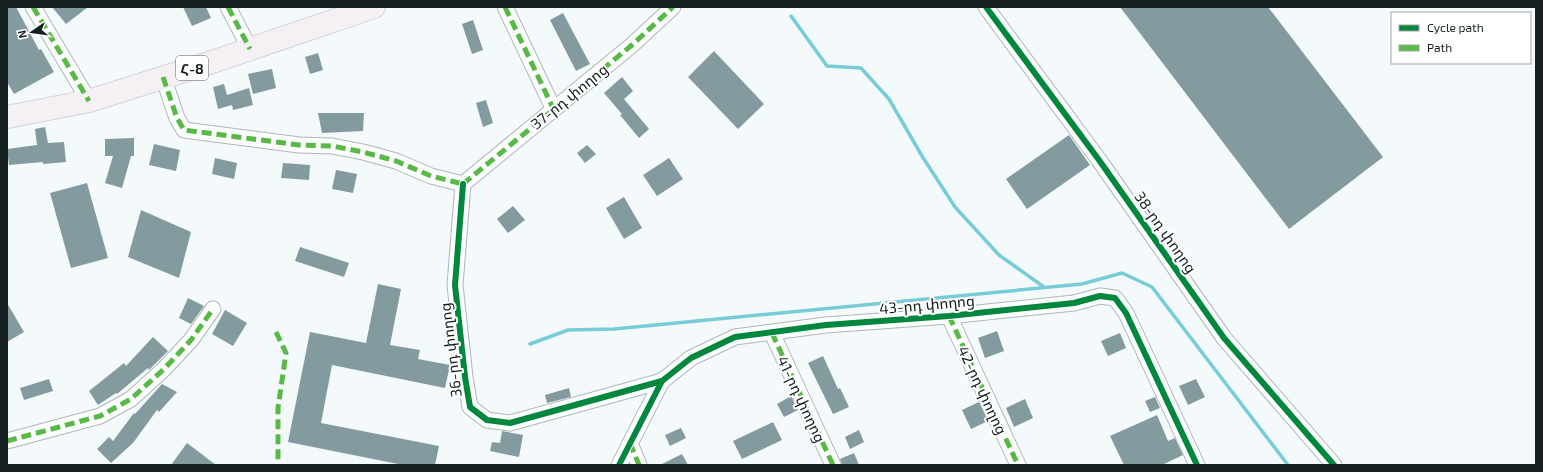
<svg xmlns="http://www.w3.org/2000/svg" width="1543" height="472" font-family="'Exo 2','Noto Sans Armenian',sans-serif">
<rect width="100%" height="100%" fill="#f4fafb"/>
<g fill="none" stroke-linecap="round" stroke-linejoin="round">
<g stroke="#77ccd7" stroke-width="3.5">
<polyline points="791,16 827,66 861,68 889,99 922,156 955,207 999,255 1044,287"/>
<polyline points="530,344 568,330 614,329 1082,284 1122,273 1152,287 1288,465"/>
</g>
</g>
<g fill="#839b9e">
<polygon points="7,7 16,7 39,50 41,49 54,72 14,94 7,82"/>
<polygon points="52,7 88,7 66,24"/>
<polygon points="183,7 206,7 211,18 192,26"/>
<polygon points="1120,7 1268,7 1383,157 1289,229"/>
<polygon points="563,13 590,64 576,71 550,20"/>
<polygon points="473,20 483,50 472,54 462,24"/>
<polygon points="714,51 764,104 738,129 688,77"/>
<polygon points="318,53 323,70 310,74 305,57"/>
<polygon points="272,69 276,88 253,94 248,74"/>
<polygon points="622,77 633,91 624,99 649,129 639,138 620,115 622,114 604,93"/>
<polygon points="224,84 227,95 249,88 253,105 233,110 232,105 218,109 213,87"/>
<polygon points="486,100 493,123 483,127 476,103"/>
<polygon points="318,113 364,113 363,131 322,133"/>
<polygon points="45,127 48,143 64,142 66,162 43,164 43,162 9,165 7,149 37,145 35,129"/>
<polygon points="1069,135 1090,165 1027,209 1006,179"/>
<polygon points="134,138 134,156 131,156 122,188 105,183 113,156 105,156 105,139"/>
<polygon points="154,144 180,150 176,171 149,165"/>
<polygon points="587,145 596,154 585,163 577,153"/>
<polygon points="215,158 237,163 234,179 212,174"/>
<polygon points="669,158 683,179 657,196 643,175"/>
<polygon points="283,163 310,165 309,180 281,178"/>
<polygon points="336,170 357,174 353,193 332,189"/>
<polygon points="87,183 108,258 71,268 50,193"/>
<polygon points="624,197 642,228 624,239 606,208"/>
<polygon points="513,206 525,220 508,233 497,219"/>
<polygon points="141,210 191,232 179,278 128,257"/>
<polygon points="300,247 349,263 344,277 295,261"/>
<polygon points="378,284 401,289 390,345 420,350 418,359 450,365 445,388 332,365 321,423 439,446 435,465 403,465 288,442 310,332 366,343"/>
<polygon points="188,298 204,306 191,324 179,318"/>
<polygon points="7,303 24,332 7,342"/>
<polygon points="225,310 247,323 233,346 212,334"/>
<polygon points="997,331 1004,351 985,358 978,338"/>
<polygon points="1120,333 1126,348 1108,356 1101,341"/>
<polygon points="153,337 168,351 149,370 148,368 117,394 116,393 98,405 89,391 124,363 126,366"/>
<polygon points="823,356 838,389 840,388 849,407 833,414 808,363"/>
<polygon points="49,379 53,391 24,400 20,388"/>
<polygon points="1196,379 1205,397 1188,405 1179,386"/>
<polygon points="162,384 177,392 159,412 157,410 133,443 111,463 97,449 109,437 113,441 134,413 135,414"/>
<polygon points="569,388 571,397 547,403 545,395"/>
<polygon points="791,396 798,410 784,417 777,404"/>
<polygon points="1155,397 1160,408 1150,412 1145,401"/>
<polygon points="1025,399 1033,418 1014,427 1006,408"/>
<polygon points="979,402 988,421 971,429 962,410"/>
<polygon points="1157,415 1168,441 1175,438 1183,455 1162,465 1124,465 1110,436"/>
<polygon points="773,422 782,440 742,459 733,441"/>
<polygon points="681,428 686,438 670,446 665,435"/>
<polygon points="859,430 864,442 850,449 845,437"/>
<polygon points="502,431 523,435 519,457 490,451 492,442 500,443"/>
<polygon points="187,443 216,465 171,465"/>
<polygon points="854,453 859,465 842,465 840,459"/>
<polygon points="682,454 688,465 660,465"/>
</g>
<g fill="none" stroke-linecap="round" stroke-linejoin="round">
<defs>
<g id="street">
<polyline points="33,7 89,101"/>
<polyline points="228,7 250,49"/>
<polyline points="505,7 553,108"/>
<polyline points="986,7 1099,160 1224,338 1334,465"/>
<polyline points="163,77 177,118 184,130 299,145 332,146 363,152 396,161 431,176 463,184"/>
<polyline points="463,184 455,285 465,377 470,407 487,420 510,423 662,381"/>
<polyline points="463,184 632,45 673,7"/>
<polyline points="949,316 1018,465"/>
<polyline points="772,333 833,465"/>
<polyline points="7,441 100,416 131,399 164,369 191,340 213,309"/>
<polyline points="630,443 639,465"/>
<polyline points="619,465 662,381 691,358 735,337 826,325 949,316 1074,303 1100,296 1115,298 1126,313 1197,465"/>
</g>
<polyline id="primary" points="7,117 89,101 209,63 374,7"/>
</defs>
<use href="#street" stroke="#afb7b8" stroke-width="17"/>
<use href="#primary" stroke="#d1d5d6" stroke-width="24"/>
<use href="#street" stroke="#fdfefe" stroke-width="15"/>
<use href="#primary" stroke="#f5f0f4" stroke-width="22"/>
<g stroke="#58b947" stroke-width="5" stroke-dasharray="10 5" stroke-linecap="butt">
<polyline points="33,7 89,101"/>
<polyline points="228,7 250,49"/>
<polyline points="505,7 553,108"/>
<polyline points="163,77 177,118 184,130 299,145 332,146 363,152 396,161 431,176 463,184"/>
<polyline points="463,184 632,45 673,7"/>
<polyline points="949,316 1018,465"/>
<polyline points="276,332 286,353 278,408 278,465"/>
<polyline points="772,333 833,465"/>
<polyline points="7,441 100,416 131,399 164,369 191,340 213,309"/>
<polyline points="630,443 639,465"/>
</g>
<defs>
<g id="cycleway">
<polyline points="986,7 1099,160 1224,338 1334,465"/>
<polyline points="463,184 455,285 465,377 470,407 487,420 510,423 662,381"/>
<polyline points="619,465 662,381 691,358 735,337 826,325 949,316 1074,303 1100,296 1115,298 1126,313 1197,465"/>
</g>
</defs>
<use href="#cycleway" stroke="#fff" stroke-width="8"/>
<use href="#cycleway" stroke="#00873e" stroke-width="6"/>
</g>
<g text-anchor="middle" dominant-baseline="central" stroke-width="4" stroke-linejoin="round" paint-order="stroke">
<rect fill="#fff" stroke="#5c6364" stroke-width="1" x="176" y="56" width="32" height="24" rx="3"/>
<g font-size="14" font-weight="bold" fill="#162022">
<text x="192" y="68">Հ-8</text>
</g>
<g font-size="15" fill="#162022" stroke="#fff">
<text transform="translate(569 96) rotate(-39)">37-րդ փողոց</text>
<text transform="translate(1166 232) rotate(55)">38-րդ փողոց</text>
<text transform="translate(927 304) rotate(-5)">43-րդ փողոց</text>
<text transform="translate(450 350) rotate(-97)">36-րդ փողոց</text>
<text transform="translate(983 390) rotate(65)">42-րդ փողոց</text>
<text transform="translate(802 399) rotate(65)">41-րդ փողոց</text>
</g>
</g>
<rect width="1543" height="472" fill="none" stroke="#162022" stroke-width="16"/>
<rect x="1391" y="12" width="140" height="52" fill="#ffffff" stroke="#a2a6a7"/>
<rect x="1399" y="25" width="20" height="6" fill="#00873e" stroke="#a2a6a7"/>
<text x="1427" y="32" font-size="12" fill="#162022">Cycle path</text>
<rect x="1399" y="45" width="20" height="6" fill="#58b947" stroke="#a2a6a7"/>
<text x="1427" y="52" font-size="12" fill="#162022">Path</text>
<g transform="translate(32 32) rotate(257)" stroke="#ffffff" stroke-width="3" paint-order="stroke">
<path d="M0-3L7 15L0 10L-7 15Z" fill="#162022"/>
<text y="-6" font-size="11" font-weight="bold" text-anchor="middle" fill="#162022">N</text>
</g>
</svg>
